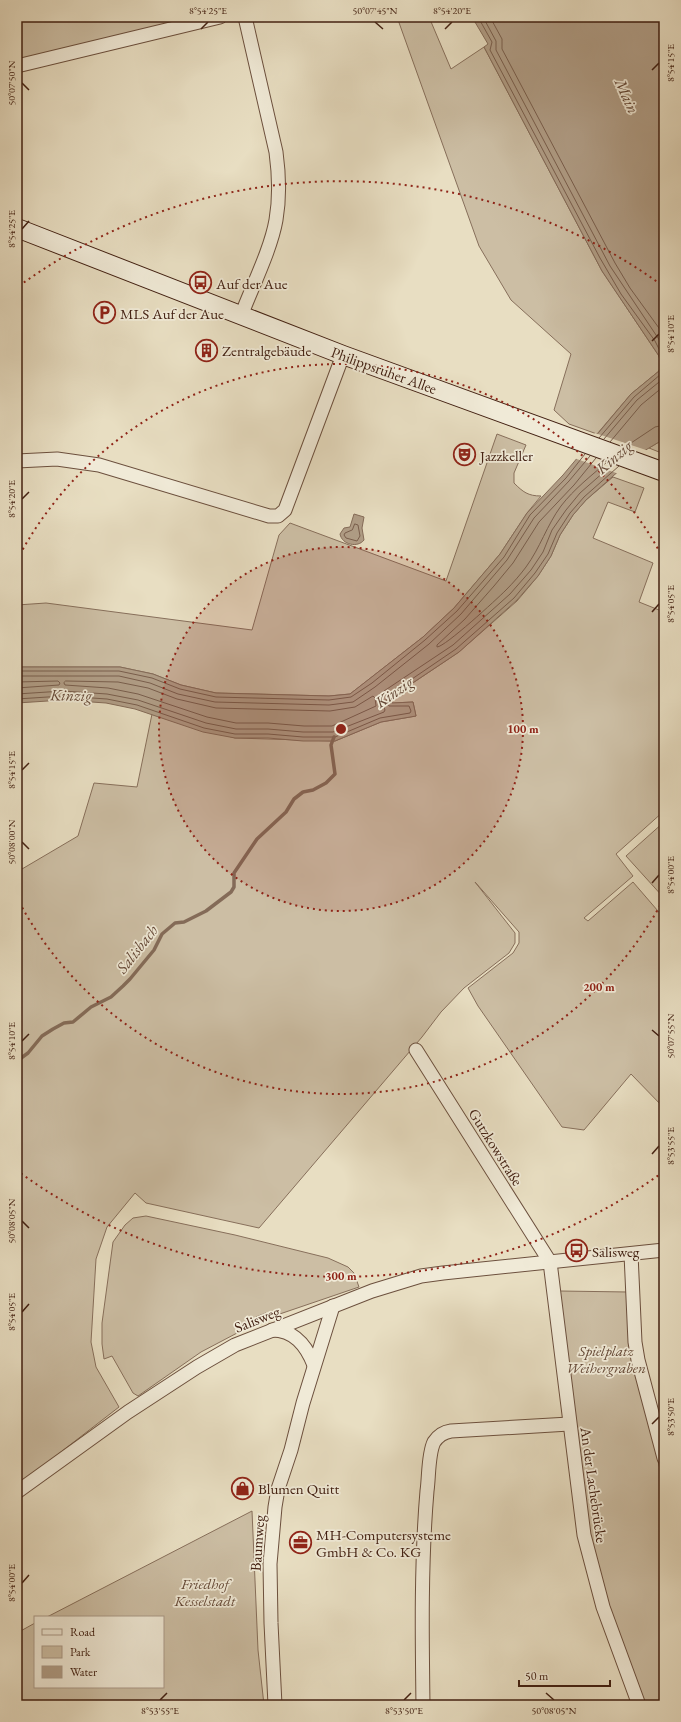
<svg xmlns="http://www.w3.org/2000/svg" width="681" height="1722" font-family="'EB Garamond',serif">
<rect width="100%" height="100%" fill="#e8dec2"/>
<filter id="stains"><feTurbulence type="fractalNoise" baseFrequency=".005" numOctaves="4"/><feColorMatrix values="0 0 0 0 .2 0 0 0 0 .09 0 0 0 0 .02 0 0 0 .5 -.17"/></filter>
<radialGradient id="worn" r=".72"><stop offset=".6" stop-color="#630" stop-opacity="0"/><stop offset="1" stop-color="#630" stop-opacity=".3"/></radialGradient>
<g fill="#ccbea4" stroke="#876f5b">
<polygon points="17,17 203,17 17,62"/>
<polygon points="397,17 429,17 451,69 484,47 602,271 659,356 661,364 659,371 631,394 597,434 569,424 554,410 571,354 511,300 479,246"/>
<path d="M497 434 526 445 514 473V483C523 492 528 496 541 496L527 513 500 554 454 608 423 637 350 694 329 696 216 693 181 685 153 674 120 667H17V605L46 603 252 630 279 535 290 523 446 581Z"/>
<polygon points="664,439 664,454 649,448"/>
<polygon points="613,477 644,488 635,512 608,502 593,538 653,563 639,602 664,612 664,811 616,854 633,876 584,918 588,921 633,882 664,918 664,1108 631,1074 584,1130 562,1127 478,1006 468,988 513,953 519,943 519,932 475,882 515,933 515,943 509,953 464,988 441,1012 422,1037 259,1228 146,1203 135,1193 107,1227 96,1259 91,1342 96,1367 119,1407 17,1486 17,861 22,869 78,836 94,783 137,787 152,714 235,738 335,741 381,722 416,716 413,702 392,703 389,699 459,652 517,601 538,576 551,556 560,535 573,515 586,500"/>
<polygon points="664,822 664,898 626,856"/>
<polygon points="146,1216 235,1235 328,1258 348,1267 354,1273 359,1287 268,1318 266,1313 256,1317 258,1322 201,1352 138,1396 133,1393 112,1356 104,1359 102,1344 102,1323 113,1242 125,1225 133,1218"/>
<polygon points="560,1291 628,1292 634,1361 664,1486 664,1705 643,1705 613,1620 587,1527"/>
<polygon points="252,1511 258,1650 264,1705 17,1705 17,1633 35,1623 35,1687 163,1687 163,1617 47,1617"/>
</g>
<g fill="#b09d86" stroke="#846b58">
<polygon points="472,17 664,17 664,439 644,451 621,469 586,500 573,515 560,535 551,556 538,576 517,600 459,652 390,698 392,703 413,702 416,716 381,722 335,741 303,741 268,738 235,738 203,732 135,709 106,703 63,700 17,703 17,667 120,667 153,674 181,685 216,693 329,696 350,694 423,637 454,608 500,554 527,513 563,475 631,394 659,371 661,364 659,356 602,271 484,47 488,44"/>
<path d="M354 514 364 517 362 528 364 540C358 548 342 545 340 534L344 528 350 527Z"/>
</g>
<polygon fill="#e8dec2" points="595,433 649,451 619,474 574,458"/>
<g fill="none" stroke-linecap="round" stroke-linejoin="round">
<g stroke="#795e4c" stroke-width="1">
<polyline points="478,17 492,42 490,50 600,258 621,294 655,341 664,359"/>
<polyline points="483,17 496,41 496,50 610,266 664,347"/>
<polyline points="490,17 502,39 502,49 615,263 630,288 664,335"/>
<polyline points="599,438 634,397 661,374 664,368"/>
<polyline points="604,439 637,400 664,378"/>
<polyline points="610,442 641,405 664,386"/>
<polyline points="625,447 655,427 664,425"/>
<path d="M596 458 574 485 539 522 513 563 494 586 465 619 437 645V647C445 647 497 599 506 590 513 583 520 575 526 567 540 548 547 525 561 506 574 489 591 476 607 462"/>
<polygon points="355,524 358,525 360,536 357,541 346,538 344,535 345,533 352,530"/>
<polyline points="17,671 119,671 152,678 180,689 216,697 329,700 351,697 372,683 425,640 457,611 504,557 530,515 566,478 585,454"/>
<polyline points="17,676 119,676 150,683 178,694 215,702 329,705 353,702 375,687 429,644 461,614 507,560 534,518 569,481 590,456"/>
<polygon points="66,681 118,682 148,688 177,699 216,708 330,711 355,707 373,696 375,698 376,706 332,726 304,726 268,723 236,723 207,717 138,694 108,688 65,685 64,683"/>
<polyline points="17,682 58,681 60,683 59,685 17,688"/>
<polyline points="17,694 63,691 107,694 138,700 206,723 236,729 268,729 303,732 333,732 384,712 385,710 381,699 384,691 453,645 510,594 531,570 543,552 552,530 566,510 580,493 613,464"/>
<polyline points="17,699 63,696 107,699 137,705 204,728 235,734 268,734 303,737 335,737 380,718 410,713 411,711 409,706 389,706 386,700 387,696 456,649 514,598 535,573 548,554 557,533 570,513 584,497 619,466"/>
</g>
<polyline stroke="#846b58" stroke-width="3.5" points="17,1061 28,1053 42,1036 53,1029 64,1023 73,1022 91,1007 111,997 123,986 130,979 154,950 162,934 175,923 184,922 206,911 231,892 234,887 234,873 257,839 286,812 294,799 303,792 313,790 326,783 335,774 331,745 334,737"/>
<defs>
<g id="street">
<polyline points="17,66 220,17"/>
<path d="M241 316C252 287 271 249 276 220 280 197 279 174 276 152L245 17"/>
<polyline points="17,461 57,459 99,465 269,516 278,516 285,510 343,355"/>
<polyline points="416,1050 550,1262 584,1535 603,1607 639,1705"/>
<polyline points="631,1254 635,1342 638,1360 664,1458"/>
<path d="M272 1330C294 1330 306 1345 314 1365"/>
<polyline points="17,1492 128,1412 197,1367 235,1345 372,1291 421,1276 443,1273 664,1250"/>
<polyline points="275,1705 271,1623 270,1564 275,1507 278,1489 291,1450 303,1403 333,1306"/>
<path d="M423 1705C422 1633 421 1562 427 1491 429 1478 428 1454 434 1442 438 1436 444 1432 451 1431L569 1424"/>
</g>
<polyline id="secondary" points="17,228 343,355 664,472"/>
</defs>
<use href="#street" stroke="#6c503e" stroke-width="15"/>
<use href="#secondary" stroke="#422012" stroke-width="20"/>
<use href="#street" stroke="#f0ead7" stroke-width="13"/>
<use href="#secondary" stroke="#f0ead7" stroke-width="18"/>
</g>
<path fill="none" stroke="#422012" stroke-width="1.5" d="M375 22 383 29M201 29 208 22M445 29 452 22M652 70 659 63M22 83 29 90M22 229 29 221M652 341 659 334M22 499 29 492M652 612 659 604M22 770 29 763M22 842 29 849M652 883 659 875M652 1030 659 1036M22 1041 29 1034M652 1154 659 1146M22 1221 29 1228M22 1312 29 1304M652 1424 659 1417M22 1583 29 1575M546 1693 554 1700M160 1700 167 1693M404 1700 411 1693"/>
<circle cx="341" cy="729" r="182" fill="#8f2418" fill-opacity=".12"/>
<g fill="none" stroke="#8f2418" stroke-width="2" stroke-dasharray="2 4">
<circle cx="341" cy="729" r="182"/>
<path d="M663 900A365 365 0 0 1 17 898M17 560A365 365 0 0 1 663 558"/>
<path d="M663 1172A547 547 0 0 1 19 1172M19 286A547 547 0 0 1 663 286"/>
</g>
<defs>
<symbol id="bus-ring" viewBox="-11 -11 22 22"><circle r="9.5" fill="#f0ead7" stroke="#8f2418" stroke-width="1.5"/><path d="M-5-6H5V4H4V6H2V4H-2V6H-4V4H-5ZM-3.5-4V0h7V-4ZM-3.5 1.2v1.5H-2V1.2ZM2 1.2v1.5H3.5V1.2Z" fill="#8f2418"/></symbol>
<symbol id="parking-ring" viewBox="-11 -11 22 22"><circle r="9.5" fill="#f0ead7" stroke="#8f2418" stroke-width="1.5"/><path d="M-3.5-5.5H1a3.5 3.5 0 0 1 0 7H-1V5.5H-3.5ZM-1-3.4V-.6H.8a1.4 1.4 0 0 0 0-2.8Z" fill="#8f2418"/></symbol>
<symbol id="building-ring" viewBox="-11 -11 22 22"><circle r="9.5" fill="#f0ead7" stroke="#8f2418" stroke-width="1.5"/><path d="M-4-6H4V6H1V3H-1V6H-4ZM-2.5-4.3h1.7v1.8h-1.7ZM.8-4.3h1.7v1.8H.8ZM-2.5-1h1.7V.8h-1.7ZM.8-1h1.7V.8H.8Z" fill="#8f2418"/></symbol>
<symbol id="theatre-ring" viewBox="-11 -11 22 22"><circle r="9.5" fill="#f0ead7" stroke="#8f2418" stroke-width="1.5"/><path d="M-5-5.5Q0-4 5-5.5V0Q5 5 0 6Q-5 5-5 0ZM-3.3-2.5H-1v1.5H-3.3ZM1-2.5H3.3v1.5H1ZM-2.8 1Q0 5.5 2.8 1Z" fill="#8f2418"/></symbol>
<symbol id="shop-ring" viewBox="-11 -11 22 22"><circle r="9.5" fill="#f0ead7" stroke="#8f2418" stroke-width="1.5"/><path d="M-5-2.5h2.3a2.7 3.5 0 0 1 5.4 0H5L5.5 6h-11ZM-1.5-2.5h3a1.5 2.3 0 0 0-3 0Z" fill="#8f2418"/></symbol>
<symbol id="office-ring" viewBox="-11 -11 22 22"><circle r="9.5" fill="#f0ead7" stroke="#8f2418" stroke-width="1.5"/><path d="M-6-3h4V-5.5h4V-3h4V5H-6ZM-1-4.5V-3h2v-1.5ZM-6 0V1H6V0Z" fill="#8f2418"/></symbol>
</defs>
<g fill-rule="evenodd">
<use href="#bus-ring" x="188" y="270" width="25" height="25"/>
<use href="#parking-ring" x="92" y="300" width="25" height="25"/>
<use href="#building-ring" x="194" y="338" width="25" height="25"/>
<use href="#theatre-ring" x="452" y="442" width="25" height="25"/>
<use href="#bus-ring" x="564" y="1238" width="25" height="25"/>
<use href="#shop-ring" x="230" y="1476" width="25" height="25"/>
<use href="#office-ring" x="288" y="1530" width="25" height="25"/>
</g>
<g text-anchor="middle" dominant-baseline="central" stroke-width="3.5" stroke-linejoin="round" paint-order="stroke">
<g font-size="15" fill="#422012" stroke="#f0ead7" text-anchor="start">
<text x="216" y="283">Auf der Aue</text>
<text x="120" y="313">MLS Auf der Aue</text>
<text x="222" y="350">Zentralgebäude</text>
<text x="480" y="455">Jazzkeller</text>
<text x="592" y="1251">Salisweg</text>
<text x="258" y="1488">Blumen Quitt</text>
<text x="316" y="1534">MH-Computersysteme<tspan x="316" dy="17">GmbH &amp; Co. KG</tspan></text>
</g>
<g font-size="15" fill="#422012" stroke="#f0ead7">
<text transform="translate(384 370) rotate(20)">Philippsruher Allee</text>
<text transform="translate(496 1147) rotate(58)">Gutzkowstraße</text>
<text transform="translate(257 1319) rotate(-22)">Salisweg</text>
<text transform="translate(594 1485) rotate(82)">An der Lachebrücke</text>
<text transform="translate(257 1543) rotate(-86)">Baumweg</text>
</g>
<g font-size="15" font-style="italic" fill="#644836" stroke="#f0ead7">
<text x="606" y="1350">Spielplatz<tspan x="606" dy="17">Weihergraben</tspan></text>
<text x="205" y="1583">Friedhof<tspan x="205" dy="17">Kesselstadt</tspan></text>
</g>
<g font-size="16" font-style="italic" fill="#634635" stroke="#f0ead7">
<text transform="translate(627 96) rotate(66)">Main</text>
<text transform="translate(614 457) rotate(-41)">Kinzig</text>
<text transform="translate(394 692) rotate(-35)">Kinzig</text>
<text transform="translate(71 695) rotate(1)">Kinzig</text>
<text transform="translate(137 949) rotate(-52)">Salisbach</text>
</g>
</g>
<circle cx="341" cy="729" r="6" fill="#8f2418" stroke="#f0ead7" stroke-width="2"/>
<g font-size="12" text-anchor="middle" font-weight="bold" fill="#8f2418" stroke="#f0ead7" stroke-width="3.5" stroke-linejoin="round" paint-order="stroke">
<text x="523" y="733">100 m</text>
<text x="599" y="991">200 m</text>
<text x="341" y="1280">300 m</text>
</g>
<rect width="681" height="1722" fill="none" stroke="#e8dec2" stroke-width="44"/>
<rect x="34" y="1616" width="130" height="72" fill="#f0ead7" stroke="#aa9988"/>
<rect x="42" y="1629" width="20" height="6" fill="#f0ead7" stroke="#aa9988"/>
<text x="70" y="1636" font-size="12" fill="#422012">Road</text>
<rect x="42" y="1646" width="20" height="12" fill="#ccbea4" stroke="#aa9988"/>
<text x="70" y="1656" font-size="12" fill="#422012">Park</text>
<rect x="42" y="1666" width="20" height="12" fill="#b09d86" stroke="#aa9988"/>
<text x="70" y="1676" font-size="12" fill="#422012">Water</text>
<path d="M519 1680v6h91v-6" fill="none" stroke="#422012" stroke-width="2"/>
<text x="525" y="1680" font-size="12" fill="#422012" stroke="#f0ead7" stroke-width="3" paint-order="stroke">50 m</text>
<rect x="22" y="22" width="637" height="1678" fill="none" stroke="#422012" stroke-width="1.5"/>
<g font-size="10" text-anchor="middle" fill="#422012">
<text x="208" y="14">8°54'25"E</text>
<text x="375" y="14">50°07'45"N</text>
<text x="452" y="14">8°54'20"E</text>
<text transform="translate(670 63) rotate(-90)" y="4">8°54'15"E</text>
<text transform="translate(11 83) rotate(-90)" y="4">50°07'50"N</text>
<text transform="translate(11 229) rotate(-90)" y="4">8°54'25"E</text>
<text transform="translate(670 334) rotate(-90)" y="4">8°54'10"E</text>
<text transform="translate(11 499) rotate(-90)" y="4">8°54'20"E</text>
<text transform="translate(670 604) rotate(-90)" y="4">8°54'05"E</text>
<text transform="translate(11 770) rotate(-90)" y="4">8°54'15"E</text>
<text transform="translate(11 842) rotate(-90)" y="4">50°08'00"N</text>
<text transform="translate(670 875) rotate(-90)" y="4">8°54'00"E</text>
<text transform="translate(670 1036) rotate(-90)" y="4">50°07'55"N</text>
<text transform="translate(11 1041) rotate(-90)" y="4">8°54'10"E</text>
<text transform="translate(670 1146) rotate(-90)" y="4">8°53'55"E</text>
<text transform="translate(11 1221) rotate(-90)" y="4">50°08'05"N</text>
<text transform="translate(11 1312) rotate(-90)" y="4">8°54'05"E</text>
<text transform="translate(670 1417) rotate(-90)" y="4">8°53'50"E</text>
<text transform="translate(11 1583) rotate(-90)" y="4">8°54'00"E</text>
<text x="160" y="1714">8°53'55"E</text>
<text x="404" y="1714">8°53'50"E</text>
<text x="554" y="1714">50°08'05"N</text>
</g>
<rect width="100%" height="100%" filter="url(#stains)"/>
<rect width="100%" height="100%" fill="url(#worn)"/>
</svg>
